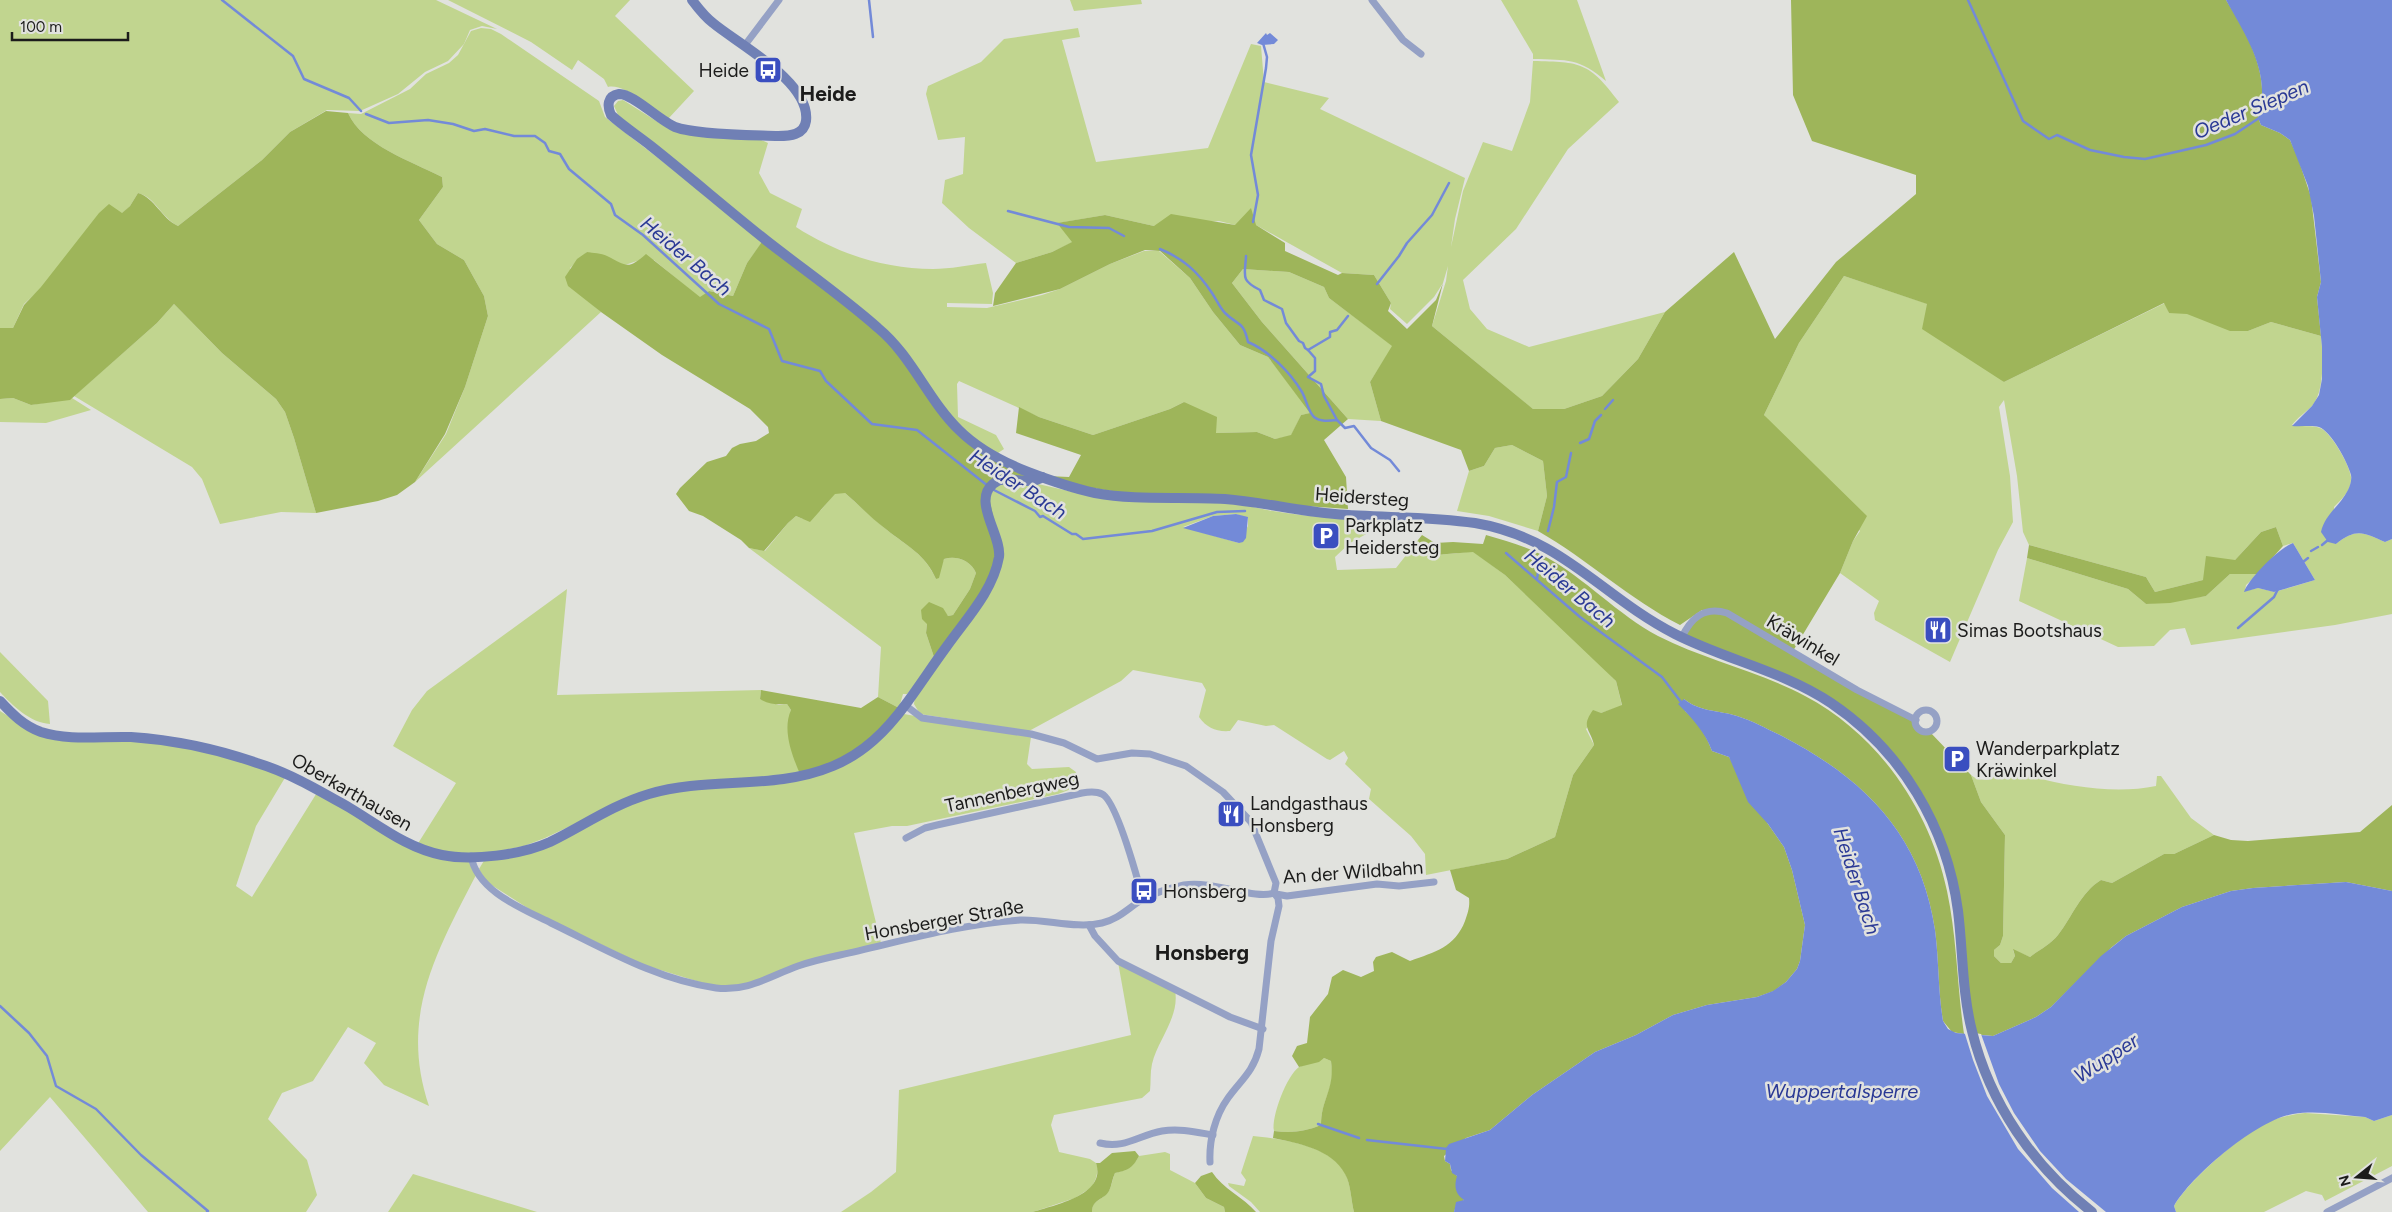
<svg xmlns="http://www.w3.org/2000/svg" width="2392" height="1212" font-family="Figtree,sans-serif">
<rect width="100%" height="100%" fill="#e1e2de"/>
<g fill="#c1d58f" fill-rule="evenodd">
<path d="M0 0H436L497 29 482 26 470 30 464 44 448 61 425 72 398 94 360 111 327 110 290 132 262 160 178 226C161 217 155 197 138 193L130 206 24 304 13 328H0Z"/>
<path d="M448 0H630L615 16 694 91 668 119C654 110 625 83 608 87L604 79 578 60 572 70 531 42Z"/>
<polygon points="1070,0 1141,0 1142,4 1074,11"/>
<path d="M1501 0H1577L1606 81C1579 58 1568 60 1533 59V54Z"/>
<path d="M481 28 491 29 501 34 599 101 605 117 764 240 747 263 733 296 709 291 700 298 654 260H640L622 266 615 261 587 252 570 268 586 299 601 312 415 482 446 434 465 387 488 316 484 296 464 260 437 244 419 220 443 187 442 177C411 161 362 145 348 113L361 114 410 89 426 74 449 63 458 55 471 31Z"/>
<path d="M1078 28 1080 37 1062 40 1096 162 1208 148 1251 44 1261 46 1264 82 1329 98 1320 109 1465 178 1455 219 1451 247 1463 191 1483 142 1512 151 1530 102 1533 61C1581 62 1589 62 1619 102L1568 149 1516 229 1463 280 1470 309 1487 329 1529 347 1665 312 1638 359 1602 396 1564 409 1534 410 1432 326 1446 281 1448 266 1443 283 1434 297 1407 324 1390 309 1391 303 1374 275 1342 273 1256 225H1235L1219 221 1154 226 1105 215 1058 223 1073 242 1052 252 1016 263 969 228 942 203 945 180 963 174 965 137 938 140 926 94 928 86 981 62 1004 39Z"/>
<path d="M623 100 661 124 759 139 768 143 759 173 770 193 802 209 796 227C836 253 884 269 933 269 950 269 969 265 986 263L993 293 992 304 947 303V307L987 308 1042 295 1060 289 1110 264 1144 251H1159L1190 278 1213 312 1240 345 1268 357 1311 413 1301 415 1291 436 1275 439 1257 432 1216 433 1184 402 1170 409 1093 435 1039 417 959 381 957 384 958 417 996 435 1004 449 995 455 971 440 913 368 619 117 614 106 618 101Z"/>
<polygon points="1243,269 1289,272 1324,287 1329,298 1393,346 1370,382 1381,421 1348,419 1262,322 1232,283"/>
<path d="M1844 276 1928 304 2004 382 2165 303 2169 313H2187L2248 331 2271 322 2321 336C2323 354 2325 392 2312 406 2305 413 2298 417 2292 425 2301 427 2312 425 2320 428 2331 432 2350 466 2351 477 2352 490 2342 499 2334 507L2336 544C2356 528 2363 532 2385 542L2392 539V614L2335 625 2191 645 2185 628 2170 630 2154 646 2118 647 2019 601 2027 558 2128 589 2146 604 2206 596 2230 574H2258L2246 585 2245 591 2258 588 2275 592 2315 580 2293 543 2283 546 2276 527 2261 532 2235 560 2203 580 2155 592 2146 577 2029 545 2023 532 2017 476 2004 400 1999 407 2010 476 2013 522 1998 550 1950 662 1875 620 1874 613 1879 601 1840 573 1853 541 1860 531 1764 415 1799 343Z"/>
<polygon points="174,304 222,353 276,399 285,412 294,438 316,513 281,512 220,524 202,479 192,467 74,396 157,323"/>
<polygon points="13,398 31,405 72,398 91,410 46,423 0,422 0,399"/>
<polygon points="1512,445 1543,461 1547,496 1538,531 1489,516 1457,511 1469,471 1484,466 1495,448"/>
<path d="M997 484H1038L1091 496 1239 503C1281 516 1327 517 1371 521L1368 533 1350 543 1335 557 1337 570 1396 568 1418 540C1425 561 1455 553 1473 551L1505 575 1594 658 1616 681 1622 706 1601 713 1586 729 1594 745 1573 775 1555 837 1507 859 1426 875 1425 854 1411 836 1369 799 1371 789 1345 764 1348 758 1344 751 1330 760 1327 759 1274 725 1266 726 1238 720 1230 731C1216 732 1207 728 1199 717L1206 690 1202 683 1133 670 1121 681 1029 731 920 714 914 704 915 695 980 604 987 501ZM1236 514 1248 518V526L1239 543 1183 527 1213 516Z"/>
<path d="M840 492 845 493C859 505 872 518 887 530 908 547 924 553 936 579L944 559C957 555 971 561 976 573L970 589 953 615 948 616 944 612 927 624 926 633 935 660 907 694H903L899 708 878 697 881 647 749 548 765 551 788 523 796 516 803 519 821 510 835 493Z"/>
<polygon points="567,589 557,695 761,690 760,699 779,705 787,704 791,710 788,735 800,774 715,783 623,801 545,838 524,846 485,854 459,854 417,845 456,783 393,746 412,710 427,691"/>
<path d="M0 652 48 701 50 724C30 723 12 705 0 692Z"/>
<path d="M0 711 29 729 135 739 215 752 286 776 256 826 236 886 252 897 318 791 410 843 471 857 476 875C436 953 399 1017 429 1106L384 1085 364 1063 376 1043 348 1027 313 1081 282 1093 268 1119 307 1160 317 1195 306 1212H148L50 1097 0 1151Z"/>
<polygon points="904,714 1031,737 1027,764 1032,769 1069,767 1076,772 1077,783 1074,788 1058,794 907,826 892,826 854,833 881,943 753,983 716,987 644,965 537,914 493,886 485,880 479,869 485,859 525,851 651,794 805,777"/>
<path d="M2002 767C2046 783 2108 796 2156 786L2157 776H2161L2191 818 2214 835 2174 854H2164L2112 883 2101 880C2081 892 2072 917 2058 935 2051 944 2039 950 2030 957L2013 950 2015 956 2011 963H2001L1994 956V950L2000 945 2003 936 2005 835 1981 802 1971 775C1982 784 1996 780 2002 767Z"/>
<path d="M1118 962 1175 990C1180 1017 1158 1039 1152 1064 1150 1073 1151 1082 1150 1091L1142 1098 1054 1115 1051 1125 1059 1152 1090 1159 1096 1163 1098 1169 1096 1178 1092 1187 1075 1198 1033 1212H841L871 1192 896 1172 899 1090 1131 1035Z"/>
<path d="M1324 1058 1331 1061C1336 1090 1321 1098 1321 1125 1304 1132 1291 1133 1274 1131 1271 1117 1287 1075 1299 1067 1301 1066 1319 1060 1324 1058Z"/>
<path d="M2305 1113 2365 1117 2374 1121 2392 1115V1166L2325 1201 2322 1195 2306 1191 2264 1212H2176L2174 1206C2187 1183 2226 1150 2248 1133 2264 1121 2286 1115 2305 1113Z"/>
<path d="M1253 1136C1282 1139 1330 1145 1345 1173 1351 1184 1351 1201 1354 1212H1260L1251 1202 1229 1186 1228 1183 1244 1186 1246 1180 1241 1173Z"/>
<path d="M1165 1152 1170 1154V1170L1195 1183 1206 1198 1224 1207 1225 1212H1092C1092 1200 1101 1201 1107 1193 1112 1188 1112 1179 1115 1173 1127 1170 1133 1167 1139 1156Z"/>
<polygon points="413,1174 537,1212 388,1212"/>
</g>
<g fill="#9eb55a">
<path d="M1791 0H2226C2248 35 2272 77 2258 118L2261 125 2280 133 2290 140 2298 158 2311 197 2321 282 2317 297 2321 336 2271 322 2248 331H2230L2187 314 2169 313 2164 303 2004 382 1922 329 1927 304 1844 276 1799 343 1764 415 1867 516 1853 541 1840 573 1793 651 1733 614 1702 610 1680 625C1629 599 1587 559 1538 531L1547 496 1543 461 1512 445 1495 448 1484 466 1469 471 1461 450 1381 421 1370 382 1392 346 1329 298 1324 287 1289 272 1243 269 1232 283 1262 322 1348 419 1324 440 1346 477 1348 509 1125 493 1092 488 1047 476 1069 477 1081 455 1016 433 1019 407 1039 417 1093 435 1170 409 1184 402 1217 417 1216 433 1257 432 1275 439 1291 435 1301 415 1310 413 1268 357 1240 345 1213 312 1190 278 1160 251 1145 250 1110 264 1060 289 993 306 995 293 1016 263 1052 252 1072 242 1057 223 1105 215 1154 226 1171 214 1235 225 1251 208 1256 225 1285 243V251L1338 275 1342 273 1374 275 1391 303 1388 311 1407 329 1436 300 1443 283 1432 326 1533 409H1564L1602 396 1638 359 1665 312 1734 252 1775 339 1836 262 1916 194V175L1812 141 1793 95Z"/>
<path d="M326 111 348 113C362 145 411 161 442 177L443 187 419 220 437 244 464 260 484 296 488 316 465 387 445 434 415 482 397 495 378 501 316 513 294 438 285 412 276 399 222 353 174 304 157 323 70 400 31 405 13 398 0 399V328H13L24 305 41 287 99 213 109 204 122 213 130 206 138 193C155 198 161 218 178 226L262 160 290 132Z"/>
<path d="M764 239 881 330 971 441 1042 477 1008 480 988 492 999 544 992 578 935 660 926 633 927 624 922 619 921 610 929 602 943 608 948 616 953 615 970 589 976 573C971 561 957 555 944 559L939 578 936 579C925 554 907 546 887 530 872 519 859 505 845 493L835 494 810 522 796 516 788 523 764 551 749 548 741 540 703 516 689 511 676 494 680 488 707 462 726 456 732 448 740 444 756 441 769 433 768 427 750 409 662 355 601 312 568 286 565 277 577 259 587 252C593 253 601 253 607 256 626 265 627 271 646 254L700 297 709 291 733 296 747 263Z"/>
<polygon points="2276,527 2283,546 2258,574 2230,574 2206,596 2170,603 2146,604 2128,589 2027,558 2029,545 2146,577 2155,592 2203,580 2206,556 2235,560 2261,532"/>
<path d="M1422 535 1435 543 1453 542 1483 544 1486 535C1507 541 1528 547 1546 557 1586 579 1617 614 1658 636 1705 660 1758 671 1805 696 1879 735 1930 810 1947 891 1957 938 1957 986 1964 1034L1952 1032 1943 1021C1938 992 1939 960 1935 930 1921 835 1865 779 1782 736 1767 729 1753 721 1737 716 1718 710 1700 712 1684 699L1685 711C1697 720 1707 737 1712 751L1729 757 1768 824 1784 847 1792 870 1805 925 1800 961 1797 969 1786 982 1774 991 1757 997 1707 1005 1673 1015 1636 1035 1595 1052 1532 1095 1490 1130 1466 1138 1444 1156 1445 1161 1450 1164 1451 1170 1457 1176 1464 1200 1456 1206 1454 1212H1354C1351 1201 1351 1184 1345 1174 1332 1149 1297 1143 1273 1138L1274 1131C1291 1133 1304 1132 1321 1125 1321 1098 1335 1090 1331 1061L1324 1058 1319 1062 1299 1067 1292 1056 1297 1046 1307 1043 1310 1017 1328 994 1332 977 1343 970 1361 977 1374 971 1373 962 1376 957 1392 952 1410 961C1435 952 1455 947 1465 921 1468 912 1470 907 1469 898L1456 890 1450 870 1507 859 1555 837 1573 775 1594 745C1591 729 1580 728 1593 710L1601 713 1622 705 1616 681 1505 575 1473 552 1434 555 1420 547 1418 540Z"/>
<path d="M1719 611 1916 720 1919 729 1929 731 1971 775 1981 802 2005 835 2003 936 2000 945 1994 950V956L2001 963H2011L2015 956 2013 949 2030 957C2039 950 2051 944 2058 935 2072 917 2081 892 2101 880L2112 883 2164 854H2174L2214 835 2231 840 2248 841 2360 832 2392 805V891L2346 882 2253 888 2231 891 2182 907 2126 936 2112 947 2051 1007 2036 1017 1993 1036 1973 1034 1950 870 1907 777 1831 703 1682 637 1691 620Z"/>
<path d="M761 690 861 708 878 697 899 708C865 748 849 757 800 774 792 755 782 730 791 710L787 704C778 705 768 704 760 699Z"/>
<path d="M1135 1151 1139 1156C1132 1169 1128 1170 1115 1173 1112 1179 1112 1185 1109 1191 1104 1200 1092 1199 1092 1212H1033C1054 1205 1107 1195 1096 1163H1100L1112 1153Z"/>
<path d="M1212 1172C1223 1189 1243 1197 1256 1212H1225L1224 1207 1206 1198 1195 1183 1201 1176Z"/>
</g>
<g fill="#738ad8">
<path d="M2226 0H2392V539L2385 542C2363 532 2356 528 2336 544L2328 542 2321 532C2325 514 2340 506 2348 490 2350 486 2352 480 2351 475 2348 463 2331 431 2319 427 2312 425 2301 427 2292 426L2312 406 2319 395 2322 379V347L2317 297 2321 282 2314 216 2308 186 2290 140 2280 133 2261 125 2258 118C2272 74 2247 38 2226 0Z"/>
<polygon points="1266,33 1267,35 1270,33 1278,40 1274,44 1262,45 1257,43"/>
<polygon points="1236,514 1248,517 1246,538 1243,542 1239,543 1183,528 1213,516"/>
<path d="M2293 543 2315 580 2274 592 2258 588 2244 592C2249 578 2279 548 2293 543Z"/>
<path d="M1684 699C1700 712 1718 710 1737 716 1753 721 1767 729 1782 736 1865 779 1921 835 1935 930 1939 960 1938 991 1943 1021L1948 1029 1956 1033 1993 1036 2036 1017 2051 1007 2101 956 2126 936 2182 907 2231 891 2253 888 2346 882 2392 891V1115L2374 1121 2365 1117C2341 1115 2317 1110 2293 1114 2257 1120 2192 1175 2174 1206L2176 1212H1454L1456 1202 1464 1200C1455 1194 1454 1186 1457 1176L1452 1173 1450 1164 1445 1161 1446 1148 1449 1144 1490 1130 1532 1095 1595 1052 1636 1035 1673 1015 1707 1005 1757 997 1773 991 1786 982 1797 969 1800 961 1805 925 1792 870 1784 847 1768 824 1748 802 1729 757 1712 751C1705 732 1692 718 1678 704Z"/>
</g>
<polygon fill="#e1e2de" points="1964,1031 1981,1034 1999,1084 2014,1113 2040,1151 2066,1179 2106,1212 2079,1212 2052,1188 2018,1149 1987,1096 1973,1060"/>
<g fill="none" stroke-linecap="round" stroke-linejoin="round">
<g stroke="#738ad8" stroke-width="2.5">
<polyline points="222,0 293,56 304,79 349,98 361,111"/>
<polyline points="869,0 873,37"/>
<polyline points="1968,0 2023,121 2049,139 2057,135 2090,150 2124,157 2145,159 2206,145 2235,134 2259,118"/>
<polyline points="366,114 389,123 428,120 453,124 474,131 485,129 514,136 535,136 545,143 549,151 560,154 569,169 611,204 615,215 643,235 719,304 769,329 782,361 820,371 826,381 872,424 917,430 988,486"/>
<polyline points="1008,211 1069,227 1109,228 1124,236"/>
<polyline points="1253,222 1258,195 1251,155 1266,68 1267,57 1263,43"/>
<path d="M1160 249C1184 259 1198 272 1212 293 1216 299 1220 308 1225 313 1238 326 1243 320 1248 342 1269 351 1290 372 1302 392 1306 399 1308 411 1314 417 1320 422 1329 421 1337 420L1345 428 1354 426 1371 448 1390 460 1399 471"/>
<path d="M1246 256C1245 276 1240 280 1260 290L1264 300 1282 309 1286 323 1299 341 1303 343 1305 348 1308 350"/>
<polyline points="1377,284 1399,256 1407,243 1432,215 1449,183"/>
<polyline points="1605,409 1613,400"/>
<polyline points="1337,420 1324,396 1321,384 1308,377 1315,371 1315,358 1308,350 1330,337 1330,332 1337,330 1348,316"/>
<polyline points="1580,443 1589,439 1595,421 1601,415"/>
<polyline points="992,489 1035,511 1040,517 1043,516 1072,534 1076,534 1083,539 1152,531 1217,512 1245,511"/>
<polyline points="1548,531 1554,507 1557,482 1566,477 1571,453"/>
<polyline points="2322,545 2328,540"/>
<polyline points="2311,551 2318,547"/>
<polyline points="1506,553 1580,617 1662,677 1681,702"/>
<polyline points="2303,562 2308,558"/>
<polyline points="1537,579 1539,565"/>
<polyline points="2238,628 2274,597 2278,589"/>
<polyline points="0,1006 29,1033 47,1056 56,1086 96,1109 141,1155 208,1211 207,1212"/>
<polyline points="1318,1124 1359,1138"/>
<polyline points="1367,1140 1447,1149"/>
</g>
<g stroke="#95a1c5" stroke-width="7">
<polyline points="1372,0 1403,40 1421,54"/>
<polyline points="745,45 779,0"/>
<path d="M1682 637C1691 618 1704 606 1727 613L1857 690 1916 720"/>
<polyline points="905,705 922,718 1031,734 1064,743 1097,759 1132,753 1150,754 1186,766 1223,792 1251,822 1276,883 1274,893"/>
<circle cx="1926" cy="721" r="11"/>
<path d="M906 838 925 828 937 825 1082 793C1088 792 1096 791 1102 794 1117 801 1138 881 1143 899"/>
<path d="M471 856C477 891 521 908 551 923 603 948 657 980 716 988 747 992 770 976 798 966 812 961 826 958 840 955 899 942 959 924 1020 920 1047 919 1076 929 1102 923 1119 919 1128 908 1143 899 1154 893 1171 888 1184 885 1213 880 1254 900 1274 893"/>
<polyline points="1276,894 1287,896 1377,884 1399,886 1434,882"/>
<polyline points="1089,925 1095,936 1118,961 1230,1017 1263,1029"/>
<path d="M1100 1143C1125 1149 1139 1135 1162 1131 1179 1128 1196 1132 1213 1135"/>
<path d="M1210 1162C1209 1140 1215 1116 1228 1098 1241 1080 1253 1072 1259 1049L1271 941 1279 906 1278 898 1274 893"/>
<polyline points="2327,1212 2392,1178"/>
</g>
<g stroke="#7080b5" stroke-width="10">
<path d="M692 0C698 8 705 17 713 23 738 44 811 82 806 121 804 135 790 136 778 136 754 135 696 135 675 127 660 121 632 93 619 94 607 96 607 106 611 115 623 126 637 135 651 146 690 177 728 210 767 241 804 270 843 297 878 328 912 356 928 400 959 430 978 449 1003 462 1028 472 1049 480 1072 488 1095 493 1137 501 1182 496 1225 499 1262 502 1298 511 1335 514 1381 518 1429 516 1475 523 1563 538 1601 596 1675 634 1726 660 1783 671 1831 703 1902 751 1947 827 1958 911 1963 951 1962 992 1972 1031 1990 1104 2033 1166 2092 1212"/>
<path d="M0 701C12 714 24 726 41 732 69 741 102 736 131 737 174 740 217 749 257 763 290 773 320 791 350 808 380 826 407 848 442 855 472 861 521 855 550 842 583 826 612 805 649 794 709 776 774 791 833 766 864 753 886 731 906 704 920 685 933 665 947 646 966 619 993 591 999 557 1002 536 972 501 993 484 1007 472 1028 488 1042 477"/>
</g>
</g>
<defs>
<symbol id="bus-square" viewBox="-11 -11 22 22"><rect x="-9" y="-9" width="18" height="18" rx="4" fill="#3a4ec0" stroke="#e1e2de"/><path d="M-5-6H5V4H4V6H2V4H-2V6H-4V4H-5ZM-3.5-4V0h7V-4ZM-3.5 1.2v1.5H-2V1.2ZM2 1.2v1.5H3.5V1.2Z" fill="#fff"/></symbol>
<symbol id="parking-square" viewBox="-11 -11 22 22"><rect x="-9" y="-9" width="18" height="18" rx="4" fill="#3a4ec0" stroke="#e1e2de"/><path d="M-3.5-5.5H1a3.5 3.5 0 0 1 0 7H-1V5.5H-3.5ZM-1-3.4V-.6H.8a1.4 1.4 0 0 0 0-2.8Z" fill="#fff"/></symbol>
<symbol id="restaurant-square" viewBox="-11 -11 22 22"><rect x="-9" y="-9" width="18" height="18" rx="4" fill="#3a4ec0" stroke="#e1e2de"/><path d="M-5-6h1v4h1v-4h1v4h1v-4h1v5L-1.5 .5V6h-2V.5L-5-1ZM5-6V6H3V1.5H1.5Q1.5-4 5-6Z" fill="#fff"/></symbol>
</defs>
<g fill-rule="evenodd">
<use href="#bus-square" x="752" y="54" width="32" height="32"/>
<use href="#parking-square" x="1310" y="520" width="32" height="32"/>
<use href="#restaurant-square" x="1922" y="614" width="32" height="32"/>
<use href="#parking-square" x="1941" y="743" width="32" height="32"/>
<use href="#restaurant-square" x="1215" y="798" width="32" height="32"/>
<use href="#bus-square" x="1128" y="875" width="32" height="32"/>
</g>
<g text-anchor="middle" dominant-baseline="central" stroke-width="5" stroke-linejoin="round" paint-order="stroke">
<g font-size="19" fill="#1c1c1b" stroke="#e1e2de" text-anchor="start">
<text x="749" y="70" text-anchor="end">Heide</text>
<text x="1345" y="525">Parkplatz<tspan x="1345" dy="22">Heidersteg</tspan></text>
<text x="1957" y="630">Simas Bootshaus</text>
<text x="1976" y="748">Wanderparkplatz<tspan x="1976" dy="22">Kräwinkel</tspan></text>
<text x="1250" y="803">Landgasthaus<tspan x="1250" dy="22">Honsberg</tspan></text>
<text x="1163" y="891">Honsberg</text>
</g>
<g font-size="19" fill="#1c1c1b" stroke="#e1e2de">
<text transform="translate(1362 497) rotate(4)">Heidersteg</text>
<text transform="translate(1803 640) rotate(31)">Kräwinkel</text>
<text transform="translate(352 792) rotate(30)">Oberkarthausen</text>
<text transform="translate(1012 792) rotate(-12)">Tannenbergweg</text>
<text transform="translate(1353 872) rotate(-4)">An der Wildbahn</text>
<text transform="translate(944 920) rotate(-10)">Honsberger Straße</text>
</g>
<g font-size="20" font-style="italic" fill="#2a3995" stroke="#e1e2de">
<text transform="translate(2251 109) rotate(-23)">Oeder Siepen</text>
<text transform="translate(686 256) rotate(40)">Heider Bach</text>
<text transform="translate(1018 484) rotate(33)">Heider Bach</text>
<text transform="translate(1570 588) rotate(40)">Heider Bach</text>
<text transform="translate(1857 881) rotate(72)">Heider Bach</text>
<text transform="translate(2106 1058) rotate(-33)">Wupper</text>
<text x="1842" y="1091">Wuppertalsperre</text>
</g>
<g font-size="21" font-weight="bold" fill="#1c1c1b" stroke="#e1e2de">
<text x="828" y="93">Heide</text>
<text x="1202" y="952">Honsberg</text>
</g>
</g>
<g transform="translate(2357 1177) rotate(253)" stroke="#e1e2de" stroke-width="4" paint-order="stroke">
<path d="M0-4L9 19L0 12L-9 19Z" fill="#1c1c1b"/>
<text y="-8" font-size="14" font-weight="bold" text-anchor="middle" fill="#1c1c1b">N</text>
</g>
<path d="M12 32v8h116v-8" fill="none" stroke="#1c1c1b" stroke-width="2.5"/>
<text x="20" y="32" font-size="15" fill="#1c1c1b" stroke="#e1e2de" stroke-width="4" paint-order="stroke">100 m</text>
</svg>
